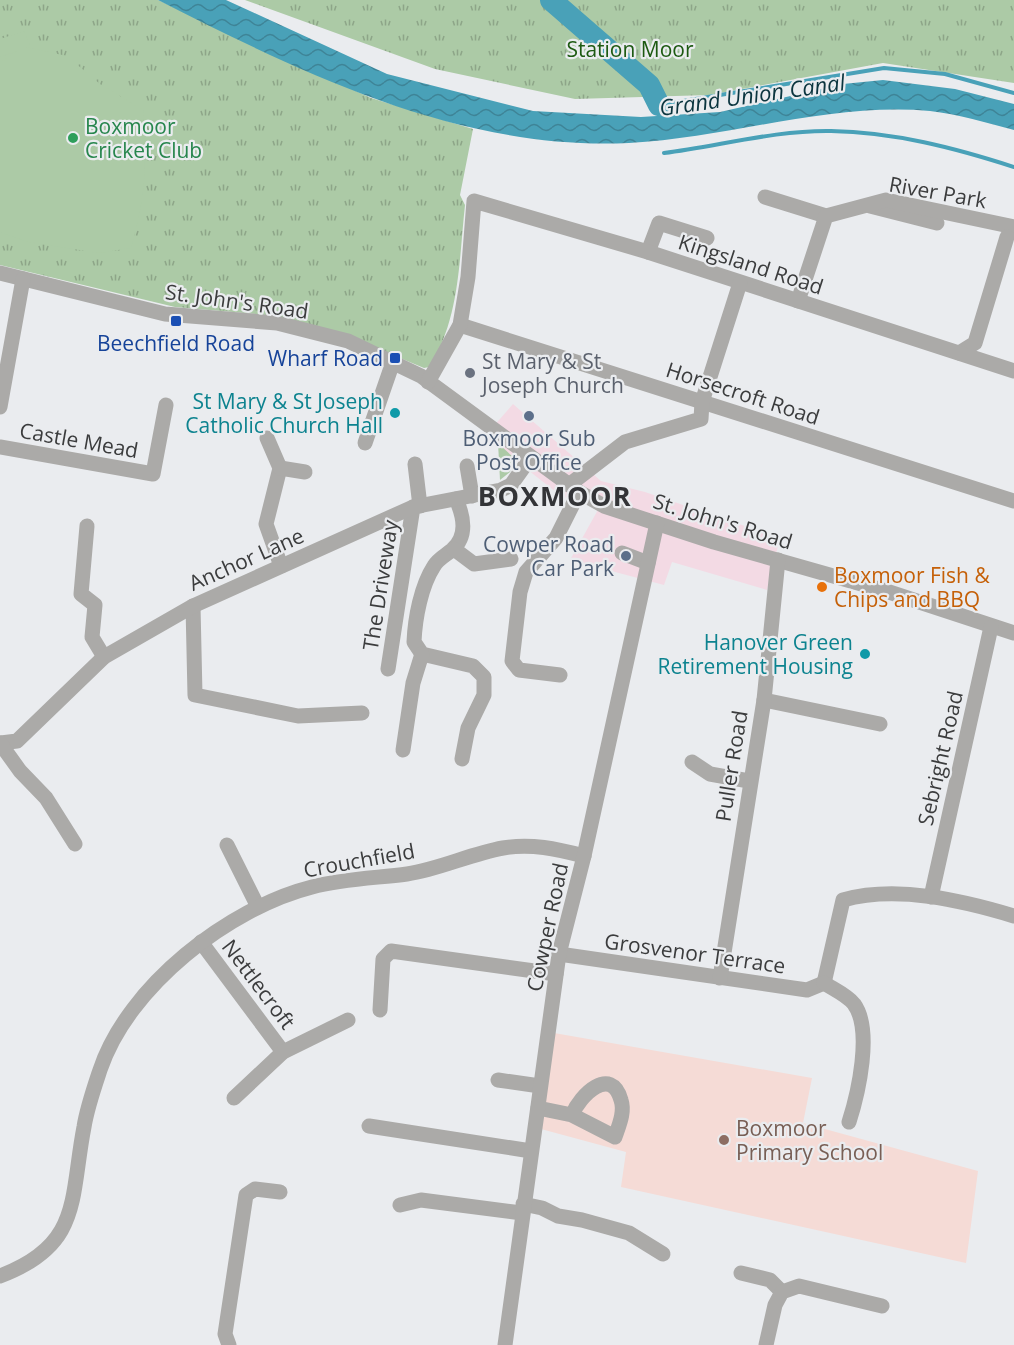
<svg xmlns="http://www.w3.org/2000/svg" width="1014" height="1345" font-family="'Open Sans',sans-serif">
<defs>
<pattern id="park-tufts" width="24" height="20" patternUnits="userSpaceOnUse" patternTransform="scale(1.5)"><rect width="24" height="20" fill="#accaa6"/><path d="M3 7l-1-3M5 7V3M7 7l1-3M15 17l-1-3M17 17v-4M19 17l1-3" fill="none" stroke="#8da588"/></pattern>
<pattern id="water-waves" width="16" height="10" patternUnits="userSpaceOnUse" patternTransform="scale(1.5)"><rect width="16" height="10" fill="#49a1b8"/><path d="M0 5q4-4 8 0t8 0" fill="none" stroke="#3e8497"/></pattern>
</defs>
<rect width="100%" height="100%" fill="#eaecef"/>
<polygon fill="#f3dae4" points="513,404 601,481 645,492 780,538 767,590 672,562 664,585 570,560 599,508 561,496 485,436"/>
<polygon fill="#f5dbd6" points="554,1033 812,1078 803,1123 978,1171 966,1263 621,1187 626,1152 541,1129"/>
<g fill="url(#park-tufts)">
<path d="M0 0H158L371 98 473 129 460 195 465 205C459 259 460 320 429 367L424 368 350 337 278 316 175 307 0 265Z"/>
<polygon points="245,0 1014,0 1014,83 883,63 709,95 575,99 435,69"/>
<polygon points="498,443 514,458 510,472 500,480"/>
</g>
<path fill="#accaa6" d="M24 31 30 45 26 47 67 56 100 84 143 110C147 163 146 196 131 248L99 253 28 242 0 232V63L17 51 0 57V39Z"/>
<path fill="url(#water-waves)" d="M158 0H226L387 74 533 111 641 117 720 112 843 84 883 80 955 89 1014 104V130C987 123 958 114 930 111 829 102 729 138 629 143 461 151 304 74 158 0Z"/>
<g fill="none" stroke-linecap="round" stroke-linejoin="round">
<g stroke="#49a1b8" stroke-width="4">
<polyline points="659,105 884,68 945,74 1014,93"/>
<path d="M664 153C719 146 776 130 831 131 894 132 955 148 1014 167"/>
</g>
<polyline stroke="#49a1b8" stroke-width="22" points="551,0 649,85 659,105"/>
<g stroke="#abaaa8" stroke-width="15">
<polyline points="765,197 826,216"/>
<polyline points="870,206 937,223"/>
<polyline points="648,252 659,223 707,238"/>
<polyline points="0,273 165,314 277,323 348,341 421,376 579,492 604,506 714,542 886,591 1014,633"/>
<polyline points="798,301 826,216 886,200 1014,227"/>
<polyline points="460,325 1014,501"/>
<polyline points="959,353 975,343 1007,237"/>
<polyline points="428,382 460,325 468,277 474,201 648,252 1014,371"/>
<polyline points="0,407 23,279"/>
<polyline points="267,438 280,468 266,524 281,566"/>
<polyline points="365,443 393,362"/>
<polyline points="0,447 153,474 166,405"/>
<polyline points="415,464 420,506"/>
<polyline points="467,466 472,496"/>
<polyline points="280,468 305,472"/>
<polyline points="569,485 625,442 701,419 702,402 740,283"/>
<path d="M456 499C464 517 468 536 452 550 446 555 438 559 434 566 421 586 415 618 414 642L422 654 473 666 484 677V695L468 728 462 759"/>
<polyline points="87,526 81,594 95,605 92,637 104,657"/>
<polyline points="454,549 474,564 511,559"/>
<polyline points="622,553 648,563"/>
<polyline points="193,606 195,695 298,716 362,713"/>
<polyline points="388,669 413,507"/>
<polyline points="560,675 519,670 512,661 520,592 526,572 556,538 579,492"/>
<polyline points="764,700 880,724"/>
<polyline points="0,743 17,741 104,657 193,606 413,507 501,490 511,485 531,457"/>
<polyline points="0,743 20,771 46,798 75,844"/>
<polyline points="403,750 413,683 422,654"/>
<polyline points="692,762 710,774 749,781"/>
<polyline points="227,845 258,907"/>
<polyline points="931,897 991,627"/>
<polyline points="201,942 283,1052"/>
<polyline points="559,954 807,990 824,983"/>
<polyline points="720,978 764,700 778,560"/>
<path d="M824 983 843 900C896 885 961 900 1014 916"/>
<path d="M824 983C833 989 847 995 854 1004 873 1030 858 1094 849 1122"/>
<polyline points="380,1010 383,959 391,951 556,974"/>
<polyline points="498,1080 540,1086"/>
<polyline points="234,1098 283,1052 348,1020"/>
<path d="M538 1108 572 1115 615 1137C619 1125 625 1112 621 1100 611 1065 580 1095 572 1115"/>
<polyline points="369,1126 531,1151"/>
<polyline points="523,1204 542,1208 558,1216 582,1220 629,1233 663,1254"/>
<polyline points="400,1205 421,1200 522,1213"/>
<polyline points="741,1273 770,1280 782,1292"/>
<path d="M0 1276C82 1245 70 1199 84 1127 87 1108 94 1088 100 1070 128 986 229 908 312 887 342 879 376 878 407 874 440 869 470 854 503 848 531 843 557 849 584 856"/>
<polyline points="229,1345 225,1334 246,1195 255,1189 280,1192"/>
<polyline points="505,1345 559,954 584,856 657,523"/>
<polyline points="766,1345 775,1305 782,1292 799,1286 882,1306"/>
</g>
</g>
<circle fill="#2e9e5b" stroke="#eaecef" stroke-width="2" cx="73" cy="138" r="6"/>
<g fill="#1a4fb4" stroke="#eaecef" stroke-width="2">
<rect x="170" y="315" width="12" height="12" rx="3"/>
<rect x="389" y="352" width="12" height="12" rx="3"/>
</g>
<circle fill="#6b7280" stroke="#eaecef" stroke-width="2" cx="470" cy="373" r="6"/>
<g fill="#0f9aa8" stroke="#eaecef" stroke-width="2">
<circle cx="395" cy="413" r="6"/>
<circle cx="865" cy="654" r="6"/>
</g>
<g fill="#5c6f8a" stroke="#eaecef" stroke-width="2">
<circle cx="529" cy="416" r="6"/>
<circle cx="626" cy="556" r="6"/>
</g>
<circle fill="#e8710a" stroke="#eaecef" stroke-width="2" cx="822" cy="587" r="6"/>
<circle fill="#8d6e63" stroke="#eaecef" stroke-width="2" cx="724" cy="1140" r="6"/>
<g text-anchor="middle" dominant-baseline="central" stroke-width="4.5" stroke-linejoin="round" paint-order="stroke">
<g font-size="21" fill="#1d5a12" stroke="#eaecef">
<text x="630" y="49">Station Moor</text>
</g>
<g font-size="21" fill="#27864d" stroke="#eaecef" text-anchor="start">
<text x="85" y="126">Boxmoor<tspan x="85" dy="24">Cricket Club</tspan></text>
</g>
<g font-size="21" fill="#3b3c3d" stroke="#eaecef">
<text transform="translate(938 192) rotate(10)">River Park</text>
<text transform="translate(751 264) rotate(18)">Kingsland Road</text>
<text transform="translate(237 301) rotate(8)">St. John's Road</text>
<text transform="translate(743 393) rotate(18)">Horsecroft Road</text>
<text transform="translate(79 440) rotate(10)">Castle Mead</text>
<text transform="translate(723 521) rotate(17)">St. John's Road</text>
<text transform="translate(246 559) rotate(-24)">Anchor Lane</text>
<text transform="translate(380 585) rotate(-81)">The Driveway</text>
<text transform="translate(940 758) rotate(-77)">Sebright Road</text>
<text transform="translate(731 766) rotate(-81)">Puller Road</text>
<text transform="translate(359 860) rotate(-10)">Crouchfield</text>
<text transform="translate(547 927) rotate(-78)">Cowper Road</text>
<text transform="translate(695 953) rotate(8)">Grosvenor Terrace</text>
<text transform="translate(259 984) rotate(53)">Nettlecroft</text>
</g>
<g font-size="21" fill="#164399" stroke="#eaecef">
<text x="176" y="343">Beechfield Road</text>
<text x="383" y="358" text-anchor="end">Wharf Road</text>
</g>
<g font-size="21" fill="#5b616d" stroke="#eaecef" text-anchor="start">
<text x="482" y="361">St Mary &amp; St<tspan x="482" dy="24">Joseph Church</tspan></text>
</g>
<g font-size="21" fill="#0d838f" stroke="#eaecef" text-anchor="end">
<text x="383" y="401">St Mary &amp; St Joseph<tspan x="383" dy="24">Catholic Church Hall</tspan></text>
<text x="853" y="642">Hanover Green<tspan x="853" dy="24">Retirement Housing</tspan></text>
</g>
<g font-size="21" fill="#4e5e75" stroke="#eaecef">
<text x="529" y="438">Boxmoor Sub<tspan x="529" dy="24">Post Office</tspan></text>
<text x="614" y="544" text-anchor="end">Cowper Road<tspan x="614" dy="24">Car Park</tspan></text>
</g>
<g font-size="21" fill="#c56008" stroke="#eaecef" text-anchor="start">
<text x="834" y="575">Boxmoor Fish &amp;<tspan x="834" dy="24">Chips and BBQ</tspan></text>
</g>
<g font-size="21" fill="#785e54" stroke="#eaecef" text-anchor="start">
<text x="736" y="1128">Boxmoor<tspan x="736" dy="24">Primary School</tspan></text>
</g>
<g font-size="22" font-style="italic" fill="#0b353f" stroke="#eaecef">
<text transform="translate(752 94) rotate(-8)">Grand Union Canal</text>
</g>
<g font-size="27" font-weight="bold" letter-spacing="1.5" fill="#333437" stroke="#eaecef">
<text x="555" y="495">BOXMOOR</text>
</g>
</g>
</svg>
